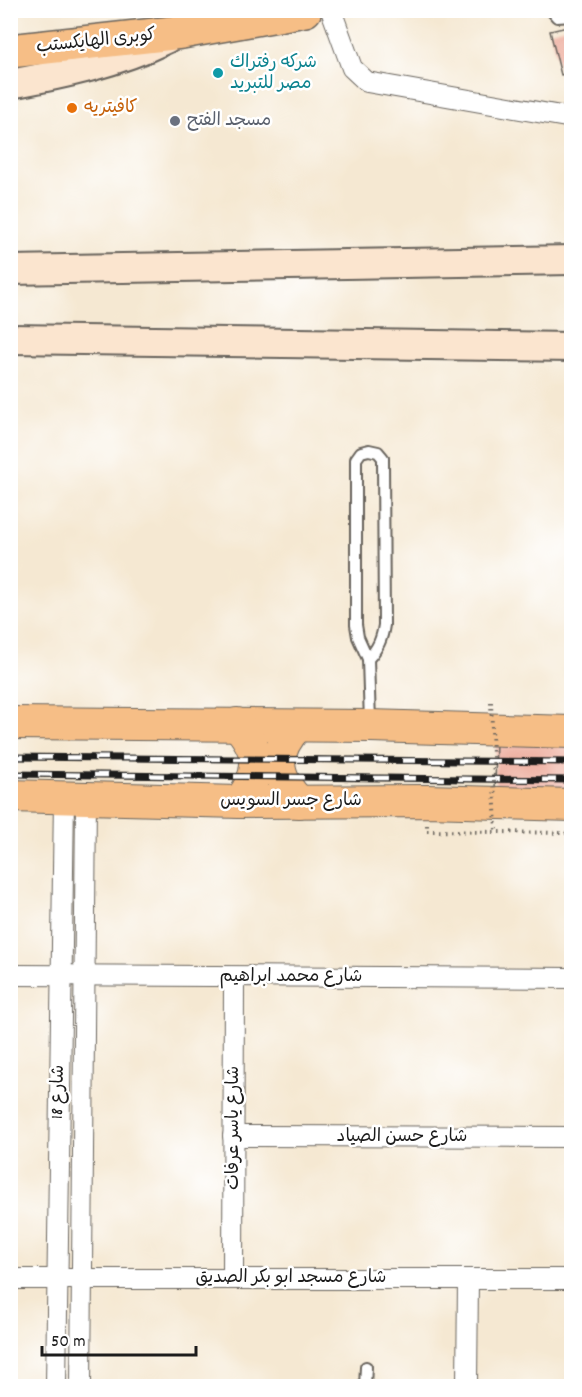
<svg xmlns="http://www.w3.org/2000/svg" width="582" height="1397" font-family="Dekko,'Playpen Sans Arabic',sans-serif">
<rect width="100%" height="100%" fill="#fff"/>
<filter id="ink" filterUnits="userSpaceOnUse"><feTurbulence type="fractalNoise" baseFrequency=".0167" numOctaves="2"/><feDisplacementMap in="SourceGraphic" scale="12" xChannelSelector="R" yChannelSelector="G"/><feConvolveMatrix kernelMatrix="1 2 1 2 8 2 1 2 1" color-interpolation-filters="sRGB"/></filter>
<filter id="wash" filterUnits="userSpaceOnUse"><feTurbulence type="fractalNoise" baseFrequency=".008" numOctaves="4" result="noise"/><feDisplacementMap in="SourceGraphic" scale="24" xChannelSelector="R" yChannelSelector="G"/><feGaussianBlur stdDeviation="1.35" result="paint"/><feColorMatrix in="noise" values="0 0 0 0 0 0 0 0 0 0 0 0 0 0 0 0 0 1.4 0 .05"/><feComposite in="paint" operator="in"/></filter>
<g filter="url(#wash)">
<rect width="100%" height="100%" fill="#f5e8d2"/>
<g id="blocks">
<g fill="#edad9e">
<polygon points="572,26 572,73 561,75 550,31"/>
<polygon points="496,737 572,738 572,797 495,796"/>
</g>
</g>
</g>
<g filter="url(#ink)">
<use href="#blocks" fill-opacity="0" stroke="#68635c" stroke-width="1.5"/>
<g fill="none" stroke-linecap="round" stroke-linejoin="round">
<defs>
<g id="service">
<polyline points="551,10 557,17 572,16"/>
<path d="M369 450 378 452 383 458 384 625C382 639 378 648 368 659L358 637 356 625V459L361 452Z"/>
<polyline points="368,659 370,723"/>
<polyline points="365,1386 366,1367"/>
</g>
<g id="minor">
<polyline points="331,10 352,68 367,82 572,118"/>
<polyline points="10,975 572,978"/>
<polyline points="233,1136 572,1137"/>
<polyline points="233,1278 234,977"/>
<polyline points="10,1279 572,1279"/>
<polyline points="56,1386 64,797"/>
<polyline points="81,1386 86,797"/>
<polyline points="467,1386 468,1279"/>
</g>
<g id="secondary">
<path d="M10 84C65 74 116 63 166 39"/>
<polyline points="10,270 572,260"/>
<polyline points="10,339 572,347"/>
</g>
<g id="primary">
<polyline points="10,723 370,726 572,732"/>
<path d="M237 724C262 752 262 774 239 802"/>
<path d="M297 726C272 753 274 776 299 802"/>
<polyline points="10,796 239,802 427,801 572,805"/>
</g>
<polyline id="trunk" points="10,51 182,32 305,10"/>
</defs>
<use href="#service" stroke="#68635c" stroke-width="14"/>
<use href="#minor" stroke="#68635c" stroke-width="22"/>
<use href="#secondary" stroke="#68635c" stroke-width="32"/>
<use href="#primary" stroke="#68635c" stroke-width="34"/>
<use href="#trunk" stroke="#68635c" stroke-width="36"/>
<polyline stroke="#68635c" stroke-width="4" stroke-dasharray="1.5 4.5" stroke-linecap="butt" points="427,825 427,831 566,833 566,829"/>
<use href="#service" stroke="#fff" stroke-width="10"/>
<use href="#minor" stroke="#fff" stroke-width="20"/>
<use href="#secondary" stroke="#fbe5cf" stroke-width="28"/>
<use href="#primary" stroke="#f6be86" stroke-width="32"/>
<use href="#trunk" stroke="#f6be86" stroke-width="33"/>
<defs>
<g id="rail">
<polyline points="10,757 572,762"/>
<polyline points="10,774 572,780"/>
</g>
</defs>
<use href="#rail" stroke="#1c1c1c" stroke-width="7"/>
<use href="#rail" stroke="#fff" stroke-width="4.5" stroke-dasharray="14" stroke-linecap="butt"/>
<polyline stroke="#68635c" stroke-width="4" stroke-dasharray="1.5 4.5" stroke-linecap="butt" points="491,702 496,832"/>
</g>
</g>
<circle fill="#0f9aa8" stroke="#fff" stroke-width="2" cx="218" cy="73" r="6"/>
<circle fill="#e8710a" stroke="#fff" stroke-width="2" cx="72" cy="108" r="6"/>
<circle fill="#6b7280" stroke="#fff" stroke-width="2" cx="175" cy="121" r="6"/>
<g text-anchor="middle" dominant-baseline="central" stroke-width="5" stroke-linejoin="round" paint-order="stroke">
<g font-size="18" fill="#1c1c1c" stroke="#fff">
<text transform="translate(96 42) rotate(-6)">كوبرى الهايكستب</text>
<text x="291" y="801">شارع جسر السويس</text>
<text x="291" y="977">شارع محمد ابراهيم</text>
<text transform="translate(59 1092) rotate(-89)">شارع 18</text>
<text transform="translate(234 1128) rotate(-90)">شارع ياسر عرفات</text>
<text x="402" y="1137">شارع حسن الصياد</text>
<text x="291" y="1278">شارع مسجد ابو بكر الصديق</text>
</g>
<g font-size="18" fill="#0d838f" stroke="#fff" text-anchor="start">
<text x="230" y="63">شركه رفتراك<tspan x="230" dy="21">مصر للتبريد</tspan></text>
</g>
<g font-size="18" fill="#c56008" stroke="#fff" text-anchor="start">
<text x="84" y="108">كافيتريه</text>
</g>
<g font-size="18" fill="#5b616d" stroke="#fff" text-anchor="start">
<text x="187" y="121">مسجد الفتح</text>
</g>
</g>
<rect width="582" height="1397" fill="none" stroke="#fff" stroke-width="36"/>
<path d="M42 1346v9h154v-9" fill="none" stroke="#1c1c1c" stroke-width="3"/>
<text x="51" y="1346" font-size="18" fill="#1c1c1c" stroke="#ffffff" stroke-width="4.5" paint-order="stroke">50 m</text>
</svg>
